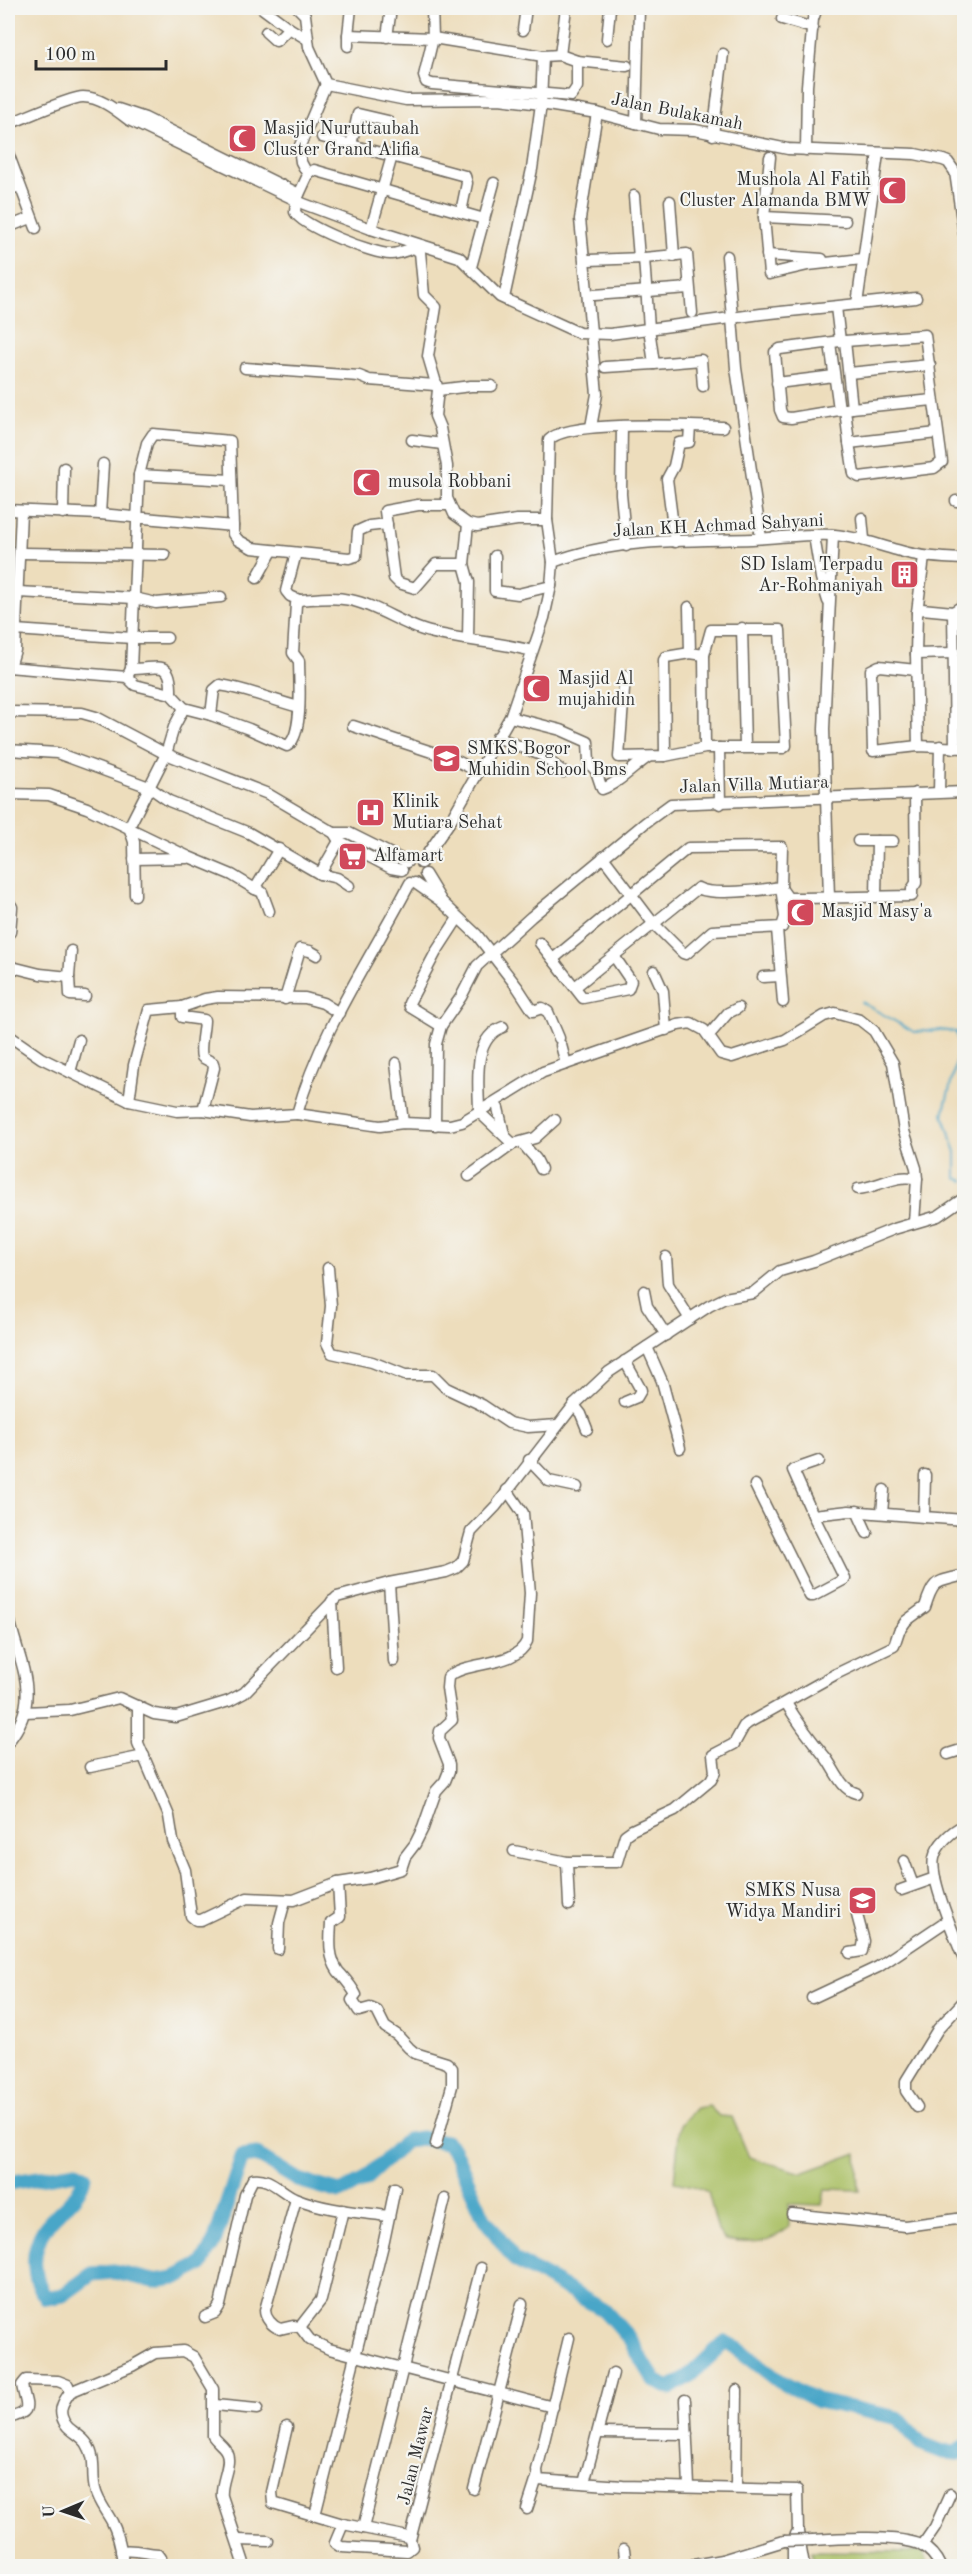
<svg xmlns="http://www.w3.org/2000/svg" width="972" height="2574" font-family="'Old Standard TT',serif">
<rect width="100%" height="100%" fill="#f6f6f2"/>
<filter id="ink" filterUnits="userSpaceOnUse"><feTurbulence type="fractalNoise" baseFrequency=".0167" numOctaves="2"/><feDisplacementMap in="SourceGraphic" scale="12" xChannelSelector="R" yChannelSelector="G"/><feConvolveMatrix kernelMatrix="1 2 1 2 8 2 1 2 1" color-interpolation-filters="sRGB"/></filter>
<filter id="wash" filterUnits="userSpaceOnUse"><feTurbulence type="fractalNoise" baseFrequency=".008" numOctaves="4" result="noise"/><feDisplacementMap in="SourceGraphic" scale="24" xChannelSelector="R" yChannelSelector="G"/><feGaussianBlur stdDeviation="1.35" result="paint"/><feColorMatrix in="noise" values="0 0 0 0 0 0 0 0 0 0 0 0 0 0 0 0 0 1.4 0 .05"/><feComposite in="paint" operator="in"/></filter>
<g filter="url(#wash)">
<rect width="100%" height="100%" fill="#edddbc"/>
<g fill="#aac065" stroke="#6a7648" stroke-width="1.5">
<path d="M709 2106 719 2116 732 2117 749 2157 802 2173 857 2153 859 2190 825 2189 822 2205 789 2204V2227C771 2244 748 2244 725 2240L718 2231 708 2192 694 2186 674 2182 680 2125 696 2108Z"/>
<polygon points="812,2551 924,2552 929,2566 814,2566"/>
</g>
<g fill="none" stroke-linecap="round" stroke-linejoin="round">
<g stroke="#49a6c8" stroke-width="2">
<polyline points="861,1002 914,1032 939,1030 964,1033"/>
<polyline points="956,1033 959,1044 955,1068 943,1114 956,1152 956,1178 964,1181"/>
</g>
<path stroke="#49a6c8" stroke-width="15" d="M8 2183 76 2172 84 2176C81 2198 58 2210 45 2228 31 2249 31 2277 46 2298L63 2295 92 2274 114 2272 154 2281 175 2278 202 2264 215 2240 242 2157 257 2155 298 2180 340 2192 363 2181 407 2140 421 2138 446 2142 454 2150 484 2218 515 2260 604 2310 628 2337 655 2381 670 2388 688 2377 725 2342 738 2349 779 2381 818 2401 898 2418 920 2443 943 2452 958 2453 964 2447"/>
</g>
</g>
<g filter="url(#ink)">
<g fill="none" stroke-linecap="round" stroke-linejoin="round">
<defs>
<g id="minor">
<polyline points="262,8 289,28 307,39"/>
<polyline points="298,8 305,15 309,47 326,84 406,100 499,99 541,104 597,113 659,129 695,130 788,149 915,154 943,160 948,162 955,172 964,234"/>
<polyline points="432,8 433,38 424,76 426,82 432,84 571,96 577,87 577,61"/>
<polyline points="782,19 813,28"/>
<polyline points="523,30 526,8"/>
<polyline points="266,32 276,41 289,28"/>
<polyline points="348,35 351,8"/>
<polyline points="387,37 391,8"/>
<polyline points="607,39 610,8"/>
<polyline points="348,46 348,35 433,38 543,56"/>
<polyline points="560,55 566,8"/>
<path d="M326 84 299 148 301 162 308 175 296 201 295 212C301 226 375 255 391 254 399 254 406 250 414 248L420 252 424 295 436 307 428 356 438 390 435 416 440 428 447 466V498L454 514 468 524 477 526 517 520H547L553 562"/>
<polyline points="118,109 145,118 299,194"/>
<polyline points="636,123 639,8"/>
<path d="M8 124C22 119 70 97 83 97 100 97 116 110 129 120L304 204 371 229 459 257 500 297 579 333 610 334 761 314 916 298"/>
<polyline points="713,135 723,54"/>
<polyline points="322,137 465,176 467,183 461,212"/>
<polyline points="351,145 358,114 388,121"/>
<polyline points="806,150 807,86 813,19 817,8"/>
<polyline points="8,153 36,228"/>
<polyline points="770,157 764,217 769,274 808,265 862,259"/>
<polyline points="314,170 484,219"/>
<polyline points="8,190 19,186"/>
<polyline points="634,196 639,258"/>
<polyline points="670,201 674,256"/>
<polyline points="764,217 845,221"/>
<polyline points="8,227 31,218"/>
<polyline points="371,229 392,156"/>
<polyline points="767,255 822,259"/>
<polyline points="727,256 736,368 761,538"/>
<polyline points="644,258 687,254 692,313"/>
<polyline points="589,260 644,258 649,328 654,364 701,360 703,386"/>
<polyline points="471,267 494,183"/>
<polyline points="594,295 689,288"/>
<polyline points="504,298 532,169 541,104 543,56 560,55 577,61 627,66"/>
<polyline points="857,304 878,154"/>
<polyline points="836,307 840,341 780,349 775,352 780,410 783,417 791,418 845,409 849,443 937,433"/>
<polyline points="840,341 845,341 852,408 845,409"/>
<polyline points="845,341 925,335 942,462 934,468 859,477 854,474 849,443"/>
<polyline points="830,343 839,409"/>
<polyline points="605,367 654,364"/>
<polyline points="245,368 359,376 369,380 435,385"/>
<polyline points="849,373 930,365"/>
<polyline points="777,383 834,376"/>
<polyline points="438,390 471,386 492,386"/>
<polyline points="852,408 933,400"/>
<polyline points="591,427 597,394 580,219 597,113"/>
<polyline points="622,427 621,494 626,546"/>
<polyline points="412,440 442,444"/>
<polyline points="139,475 231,480"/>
<polyline points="956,501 964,501"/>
<polyline points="449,505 418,505 385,511 394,578 399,583 415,588 436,564 464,564"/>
<polyline points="8,510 100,514 233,526 230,441 153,434 147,443 139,475 131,669 127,677"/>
<polyline points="63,513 64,468"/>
<polyline points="100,514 103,464"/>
<polyline points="862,518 864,539"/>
<path d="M547 520 549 440C566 420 693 426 723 427"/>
<polyline points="468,524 464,564 469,582 468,639"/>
<polyline points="233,526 233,534 238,540 252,548 349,558 356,556 358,531 369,526 387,524"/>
<polyline points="814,536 821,578 828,601"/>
<polyline points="675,542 667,479 674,466 679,443 689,442 690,426"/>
<polyline points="20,553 165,555"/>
<polyline points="296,553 286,591 290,596 299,600"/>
<polyline points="495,556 495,591 518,594 551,586"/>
<polyline points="257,578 272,551"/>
<polyline points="18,592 134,598 156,603 221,597"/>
<polyline points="689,607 690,653"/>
<polyline points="917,612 924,557"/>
<polyline points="742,628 745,747"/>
<polyline points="15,630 132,638 167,638"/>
<polyline points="916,654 954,653"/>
<path d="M8 667 127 677 135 685 171 694 184 708 211 715 249 729 287 746C304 736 299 680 299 661L293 653 296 604 299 600C316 599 333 596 350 600 376 605 398 622 423 630 458 641 497 641 532 651"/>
<polyline points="10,667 15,650 21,512"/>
<path d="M131 669C159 669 172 658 171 694"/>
<polyline points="916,670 879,666 871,670 873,751 918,746 964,748"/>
<polyline points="625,676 619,757 665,756 705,748 783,748 786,746 780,630 711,630 704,655 705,748"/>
<polyline points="8,712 82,713 96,717 166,754 268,794 334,833 339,841 391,868 402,870"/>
<path d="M211 715 214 690 220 685C247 689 272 700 299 707"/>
<path d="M510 717 561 730 588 742 589 763 596 771 602 789C618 784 633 767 648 757"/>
<polyline points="353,726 453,759 477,771"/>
<polyline points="497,737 543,756 563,772"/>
<polyline points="918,746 916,654 917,612 922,609 953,612"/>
<polyline points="719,748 720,804"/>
<polyline points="955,748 953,612 964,605"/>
<polyline points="8,750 57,753 149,787 169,801 249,833 320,874 339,841"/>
<polyline points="665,756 664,660 666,657 690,653 704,655"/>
<polyline points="939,792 940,746"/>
<polyline points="8,794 49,795 87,808 189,857 232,875 255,889 279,849"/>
<polyline points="334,833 349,833 407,862"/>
<polyline points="858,841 893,841"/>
<polyline points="134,859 187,858"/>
<path d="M421 863 449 823 510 717 544 618 551 586 553 562C615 538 687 541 752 539 779 538 808 533 835 535 857 537 875 544 897 550 919 557 941 558 964 559"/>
<polyline points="320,874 337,878 349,886"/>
<polyline points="425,874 442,902 477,935 518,988 533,1011 542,1008 548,1012 559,1038"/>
<polyline points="415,883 442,902"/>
<polyline points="255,889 262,892 269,911"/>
<polyline points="783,891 788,898 803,898 912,896 912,889 916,883 915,793"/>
<polyline points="135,895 134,842 129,827 166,754 174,727 184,708"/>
<polyline points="876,897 877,841"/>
<polyline points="829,898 824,729 833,535"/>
<polyline points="8,901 12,907 10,932"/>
<polyline points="777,929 783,1002"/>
<polyline points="540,943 583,998 628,989 631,981 614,956"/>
<polyline points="553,959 688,848 782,847 781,887 785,917 782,927 712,931 686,954 683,953 653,923 603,857"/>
<polyline points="8,966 40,974 69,977 71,951"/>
<polyline points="654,971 663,991 666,1030"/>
<polyline points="69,977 70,995 85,996"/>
<polyline points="763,977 780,976"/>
<path d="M575 987 698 888C711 896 764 890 781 887"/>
<polyline points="285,999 300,949 310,951 317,955"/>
<path d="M182 1007V1017L204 1020C204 1030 199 1048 202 1057L213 1063 214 1068 203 1110"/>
<polyline points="441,1026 410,1007 409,1003 436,952 458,918"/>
<path d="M503 1027C471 1039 479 1084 479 1112L513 1144"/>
<path d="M8 1035 41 1058 129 1101 177 1111 203 1110 250 1117 297 1114C320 1031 371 958 410 883"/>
<polyline points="709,1035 728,1013 738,1008"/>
<polyline points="561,1045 566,1064"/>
<polyline points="396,1063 403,1123"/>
<polyline points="70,1072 79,1040"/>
<polyline points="129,1101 134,1065 149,1010 182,1007 205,999 218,997 305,998 323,1003 339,1013"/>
<polyline points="498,1108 504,1134"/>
<polyline points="297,1114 380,1126 403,1123 450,1125 462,1122 543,1072 678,1025 691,1023 704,1030 721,1054 732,1057 785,1040 824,1016 835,1013 860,1020 874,1031 893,1063 904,1131 916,1168 917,1179 914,1222"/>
<polyline points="435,1125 436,1044 441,1026 461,997 477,966 531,917 645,823 671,804 964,792"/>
<polyline points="522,1143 536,1159 541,1169"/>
<polyline points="469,1176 513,1144 535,1138 555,1120"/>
<path d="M858 1189C879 1187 896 1173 917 1179"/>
<polyline points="666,1257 668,1284 690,1319"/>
<polyline points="328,1268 331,1306 327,1343 332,1353 372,1362 405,1375 433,1375 446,1388 482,1405 509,1423 528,1427 558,1425"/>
<polyline points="644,1291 647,1306 666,1335"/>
<polyline points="647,1347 662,1381 680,1448"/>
<polyline points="625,1361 641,1390 637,1397 625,1402"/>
<polyline points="574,1405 581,1414 587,1429"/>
<polyline points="529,1460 549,1481 577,1487"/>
<polyline points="819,1461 793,1470 813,1515 849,1511 924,1517"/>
<polyline points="925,1475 924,1517 964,1520"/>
<polyline points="755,1485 810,1596 813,1596 845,1579 813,1515"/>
<polyline points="857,1511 867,1533"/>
<polyline points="882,1513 884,1490"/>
<polyline points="389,1583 394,1661"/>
<polyline points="332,1601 336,1667"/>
<path d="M8 1613C17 1661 45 1697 8 1742"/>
<path d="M786 1703C798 1723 811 1740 826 1758 835 1770 841 1789 856 1793"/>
<path d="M138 1706V1743L169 1816 173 1841 185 1870 191 1916 196 1920H201L247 1898 294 1900 338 1883 370 1878 401 1869 405 1857 415 1844 423 1828 436 1791 445 1781 449 1771V1764L439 1738 440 1731 452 1720 447 1688 448 1677C466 1660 516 1668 527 1641L530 1593 523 1513 507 1490"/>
<polyline points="25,1712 70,1710 119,1698 154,1714 176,1717 229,1701 244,1693 337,1597 389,1583 446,1572 456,1568 463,1561 471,1532 496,1506 574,1405 609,1372 709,1306 725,1298 753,1293 780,1271 814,1261 894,1229 938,1216 964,1198"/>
<polyline points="948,1754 964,1749"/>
<polyline points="90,1767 144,1756"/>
<path d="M964 1825C952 1831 937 1844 934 1858 929 1878 956 1939 964 1960"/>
<path d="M514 1851 567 1862H617L625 1835 632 1830 675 1810 711 1780 715 1772 713 1755 734 1744 744 1726 748 1723 836 1674 894 1646 899 1631 906 1621 925 1607C934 1578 936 1583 964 1575"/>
<polyline points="904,1861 913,1885"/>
<polyline points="567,1862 569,1905"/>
<path d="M338 1883 340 1917 331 1923C330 1940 328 1956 338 1971 345 1979 351 1985 356 1995L352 2000 359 2011 370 2008 377 2011 385 2027 397 2035 409 2048 415 2053 447 2063 452 2068V2086L436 2144"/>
<polyline points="901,1890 935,1878"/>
<polyline points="278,1949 279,1923 285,1901"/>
<polyline points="850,1953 862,1951 864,1941 857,1915"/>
<polyline points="812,1998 878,1967 948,1920"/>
<polyline points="917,2107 906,2091 906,2081 938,2029 964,2001"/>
<path d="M296 2199 265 2310C265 2318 272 2326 280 2329L293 2326 300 2327 310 2340 329 2349 553 2407"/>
<polyline points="792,2214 905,2226 964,2218"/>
<path d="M205 2317 215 2313 220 2305 245 2195 253 2179C269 2176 281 2192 295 2198 324 2210 357 2212 388 2216"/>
<polyline points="300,2327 321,2300 343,2210"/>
<polyline points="569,2338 537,2470 538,2480 623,2486 797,2490 798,2532 804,2566"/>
<path d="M70 2392 132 2366 155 2353 183 2351 194 2357 213 2389V2436C217 2442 223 2445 226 2451 233 2463 220 2482 222 2496L245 2566"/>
<polyline points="685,2400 689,2486"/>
<polyline points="215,2405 257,2409"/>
<path d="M8 2418C35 2412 25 2405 22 2385L26 2380 58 2381 68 2385 70 2392C65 2400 59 2407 62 2417 66 2431 80 2433 87 2444 97 2460 91 2474 95 2489 97 2500 106 2511 112 2522 119 2536 122 2551 123 2566"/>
<polyline points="287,2427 272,2492 273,2503 343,2524 408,2537 410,2540"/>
<polyline points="599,2433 687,2434"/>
<polyline points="584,2483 613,2373"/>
<polyline points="736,2487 737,2390"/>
<polyline points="474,2489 522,2304"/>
<polyline points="527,2509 537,2478"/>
<polyline points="315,2515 384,2241 395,2188"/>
<polyline points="343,2524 335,2543 341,2547 407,2551 412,2547 410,2540 481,2268"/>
<polyline points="363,2528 445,2199"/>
<polyline points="238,2540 268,2541"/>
<path d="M813 2540C838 2538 900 2535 921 2545 930 2550 936 2557 940 2566"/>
<polyline points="922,2546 935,2527 950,2494"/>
<polyline points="624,2549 626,2566"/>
<path d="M121 2551C136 2549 144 2553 158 2554L161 2558V2566"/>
<polyline points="688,2566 722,2560 784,2541"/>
<polyline points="793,2566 793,2546 796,2534"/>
</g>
</defs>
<use href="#minor" stroke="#6f695e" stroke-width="13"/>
<use href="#minor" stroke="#fff" stroke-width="10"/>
<defs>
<polyline id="minor-bridge" points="784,2541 813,2540"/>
</defs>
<use href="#minor-bridge" stroke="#6f695e" stroke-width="13" stroke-linecap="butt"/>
<use href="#minor-bridge" stroke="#fff" stroke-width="10"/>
</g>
</g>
<defs>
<symbol id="mosque-square" viewBox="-11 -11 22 22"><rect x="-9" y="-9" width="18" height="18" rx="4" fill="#d1495b" stroke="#f6f6f2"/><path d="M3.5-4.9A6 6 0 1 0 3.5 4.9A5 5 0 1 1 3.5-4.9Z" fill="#fff"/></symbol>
<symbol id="building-square" viewBox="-11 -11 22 22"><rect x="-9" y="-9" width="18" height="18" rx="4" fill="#d1495b" stroke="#f6f6f2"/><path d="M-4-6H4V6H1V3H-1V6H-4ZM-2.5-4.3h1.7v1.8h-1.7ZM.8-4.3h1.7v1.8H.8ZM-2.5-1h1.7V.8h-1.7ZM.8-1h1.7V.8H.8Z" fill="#fff"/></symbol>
<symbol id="school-square" viewBox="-11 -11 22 22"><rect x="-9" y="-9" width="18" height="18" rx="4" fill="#d1495b" stroke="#f6f6f2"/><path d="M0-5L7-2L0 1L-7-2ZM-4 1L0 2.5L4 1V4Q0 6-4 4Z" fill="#fff"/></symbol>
<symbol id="hospital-square" viewBox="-11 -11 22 22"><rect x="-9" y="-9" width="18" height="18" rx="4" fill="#d1495b" stroke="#f6f6f2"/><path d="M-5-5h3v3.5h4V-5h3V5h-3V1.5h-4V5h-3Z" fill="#fff"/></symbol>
<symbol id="supermarket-square" viewBox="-11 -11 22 22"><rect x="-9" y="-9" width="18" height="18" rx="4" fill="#d1495b" stroke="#f6f6f2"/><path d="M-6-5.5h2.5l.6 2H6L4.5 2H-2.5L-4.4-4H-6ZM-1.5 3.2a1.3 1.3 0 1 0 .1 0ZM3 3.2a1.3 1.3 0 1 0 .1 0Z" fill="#fff"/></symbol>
</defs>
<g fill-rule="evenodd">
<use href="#mosque-square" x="226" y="122" width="33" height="33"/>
<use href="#mosque-square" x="876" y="174" width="33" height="33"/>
<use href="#mosque-square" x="350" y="466" width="33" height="33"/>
<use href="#building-square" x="888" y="558" width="33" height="33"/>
<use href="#mosque-square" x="520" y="672" width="33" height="33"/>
<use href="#school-square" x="430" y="742" width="33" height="33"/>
<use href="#hospital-square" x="354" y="796" width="33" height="33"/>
<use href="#supermarket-square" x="336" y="840" width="33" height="33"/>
<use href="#mosque-square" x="784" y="896" width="33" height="33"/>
<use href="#school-square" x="846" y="1884" width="33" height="33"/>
</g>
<g text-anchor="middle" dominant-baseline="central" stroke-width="4.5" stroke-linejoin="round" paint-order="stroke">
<g font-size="18" fill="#2b2b2b" stroke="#f6f6f2">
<text transform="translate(677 112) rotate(11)">Jalan Bulakamah</text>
<text transform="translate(718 526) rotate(-3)">Jalan KH Achmad Sahyani</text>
<text transform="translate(754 785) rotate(-2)">Jalan Villa Mutiara</text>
<text transform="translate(416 2456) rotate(-76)">Jalan Mawar</text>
</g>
<g font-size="18" fill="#2b2b2b" stroke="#f6f6f2" text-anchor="start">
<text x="263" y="129">Masjid Nuruttaubah<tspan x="263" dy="21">Cluster Grand Alifia</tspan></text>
<text x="871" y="180" text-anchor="end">Mushola Al Fatih<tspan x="871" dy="21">Cluster Alamanda BMW</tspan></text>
<text x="388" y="482">musola Robbani</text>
<text x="883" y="565" text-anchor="end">SD Islam Terpadu<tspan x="883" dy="21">Ar-Rohmaniyah</tspan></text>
<text x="558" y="679">Masjid Al<tspan x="558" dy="21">mujahidin</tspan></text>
<text x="467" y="749">SMKS Bogor<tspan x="467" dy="21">Muhidin School Bms</tspan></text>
<text x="392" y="802">Klinik<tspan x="392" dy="21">Mutiara Sehat</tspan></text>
<text x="373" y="856">Alfamart</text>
<text x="821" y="912">Masjid Masy'a</text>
<text x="841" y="1891" text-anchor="end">SMKS Nusa<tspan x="841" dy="21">Widya Mandiri</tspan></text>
</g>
</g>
<rect width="972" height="2574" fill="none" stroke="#f6f6f2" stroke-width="30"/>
<g transform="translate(63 2511) rotate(268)" stroke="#f6f6f2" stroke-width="4.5" paint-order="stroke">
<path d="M0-4.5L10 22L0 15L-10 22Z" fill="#2b2b2b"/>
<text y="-9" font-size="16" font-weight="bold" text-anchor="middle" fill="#2b2b2b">U</text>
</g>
<path d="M36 60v9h130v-9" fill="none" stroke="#2b2b2b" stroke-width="3"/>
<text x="45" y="60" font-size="18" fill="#2b2b2b" stroke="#f6f6f2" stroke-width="4.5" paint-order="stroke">100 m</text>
</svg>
